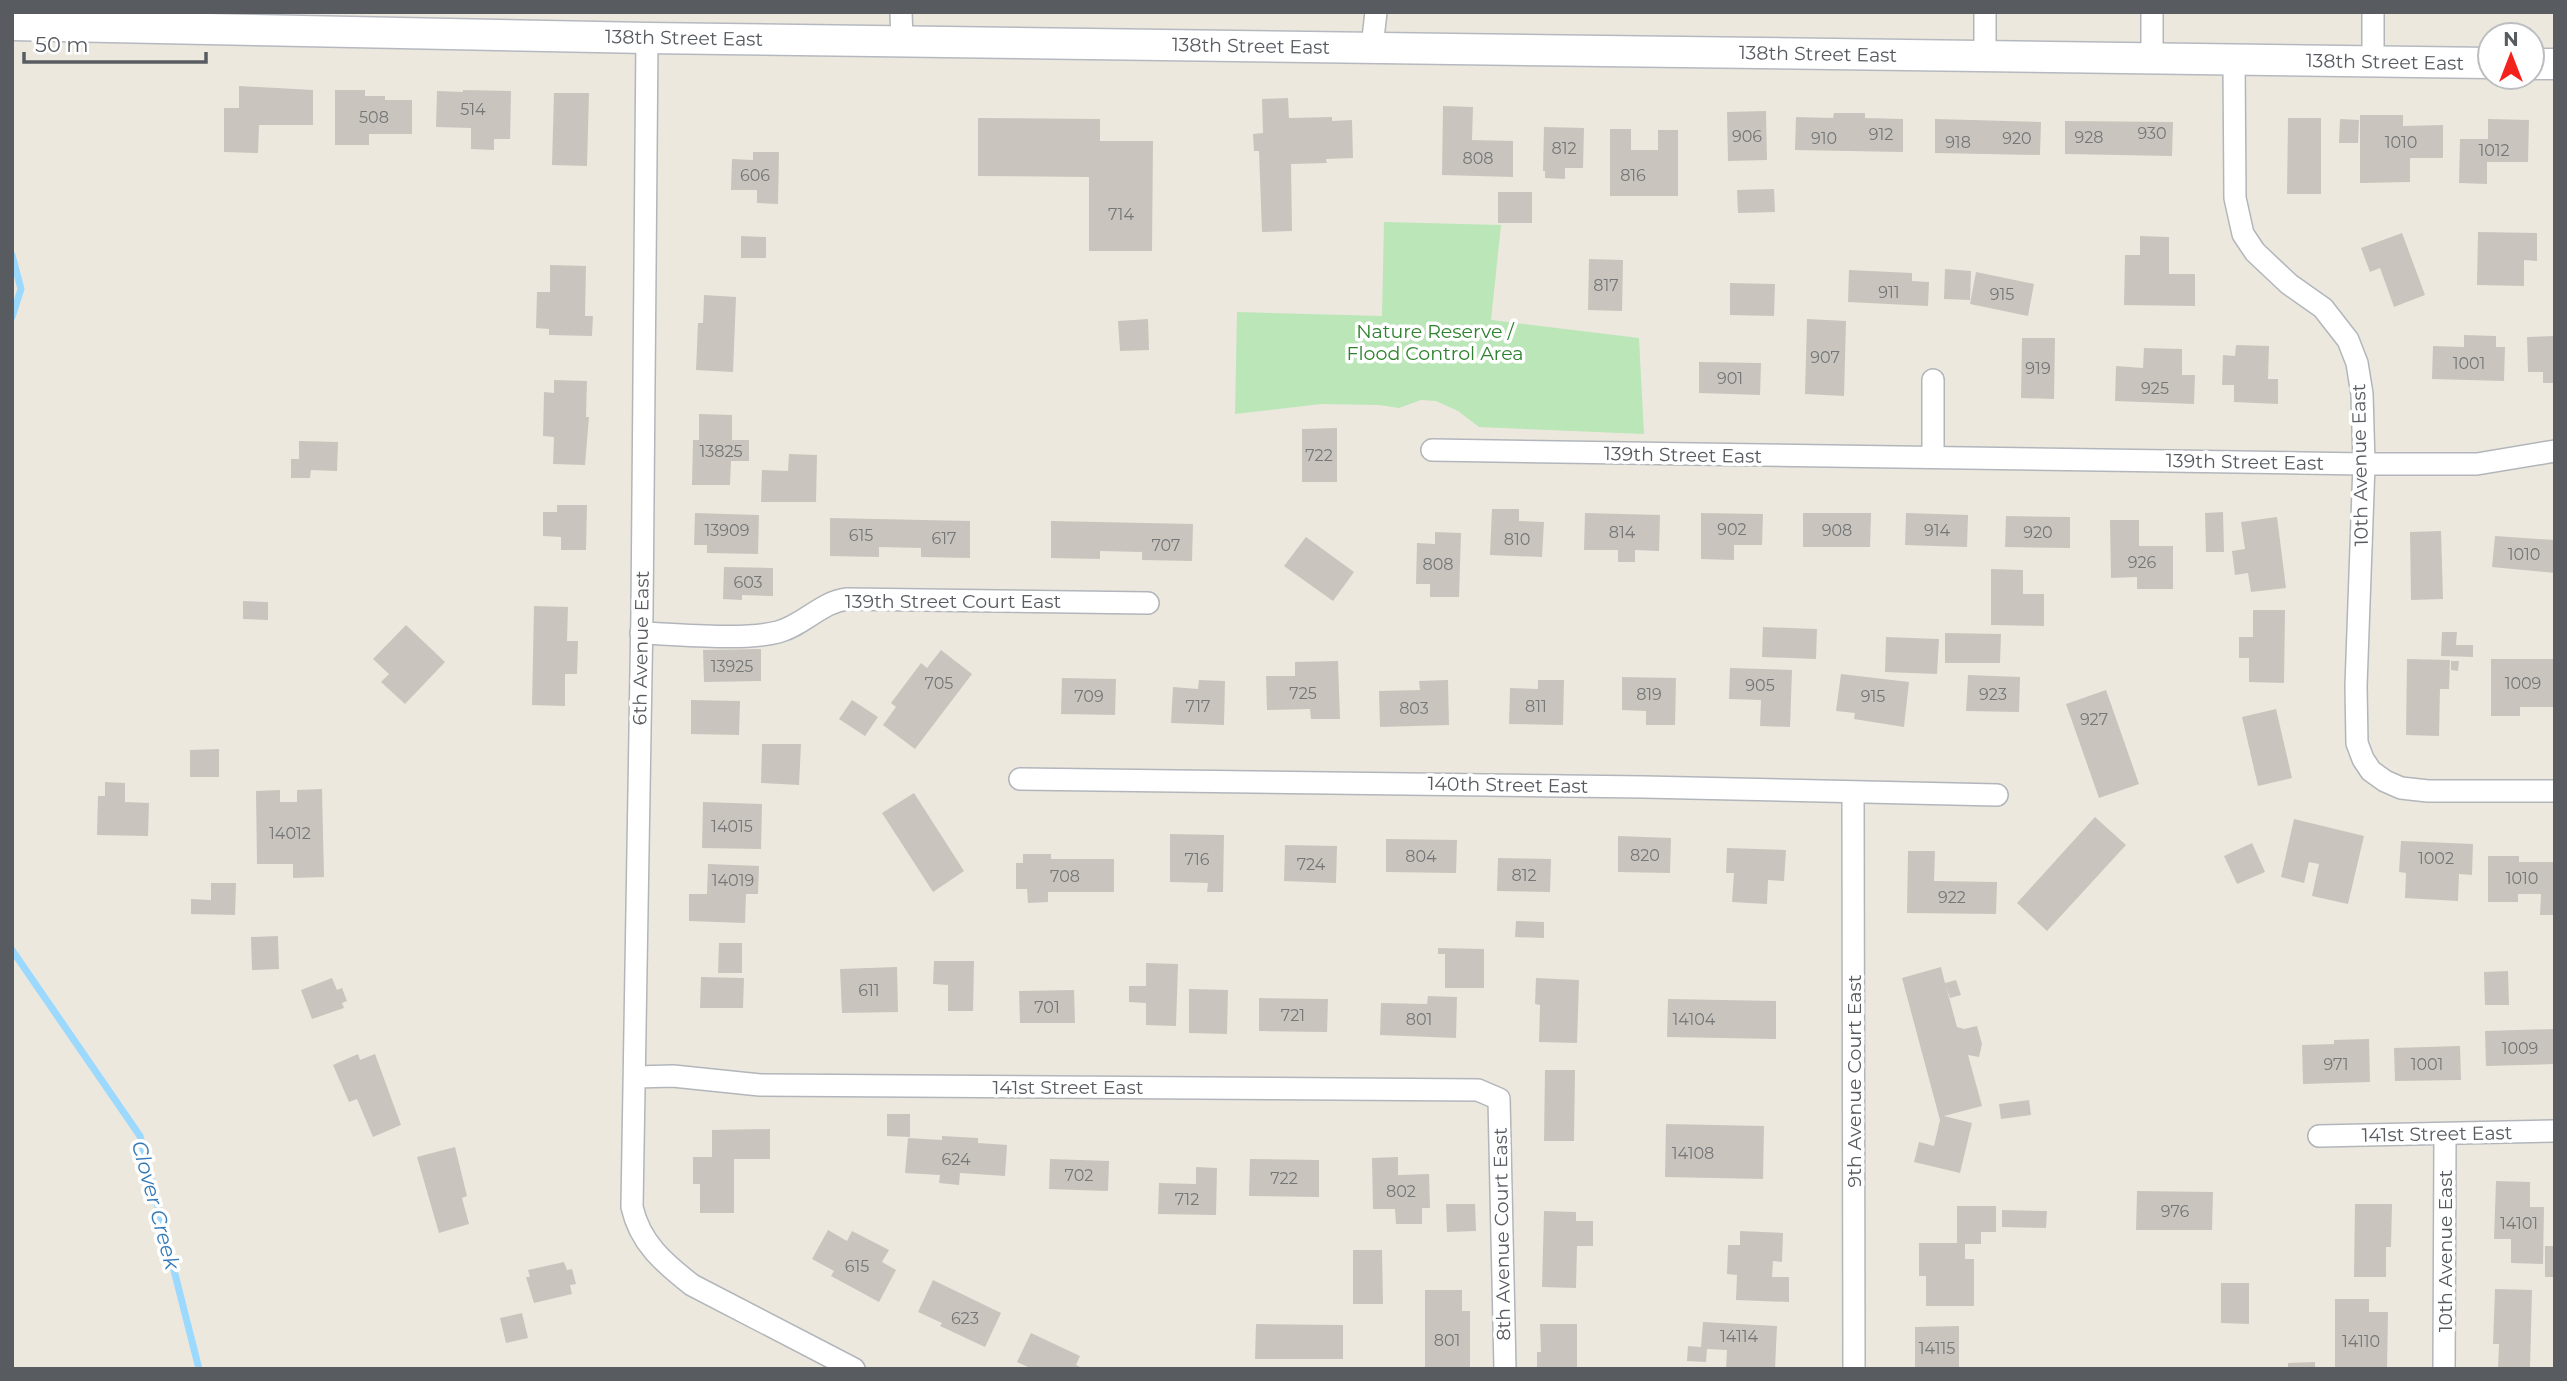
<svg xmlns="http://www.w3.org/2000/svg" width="2567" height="1381" font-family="Montserrat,sans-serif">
<rect width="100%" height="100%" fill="#ece8de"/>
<polygon fill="#bbe6b8" points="1384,222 1501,225 1491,320 1639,338 1644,434 1479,427 1458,411 1436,401 1421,400 1399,408 1379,405 1321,404 1235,414 1237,312 1382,316"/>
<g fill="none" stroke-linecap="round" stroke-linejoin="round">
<g stroke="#9cd9ff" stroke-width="7">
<polyline points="12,255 21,289 12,317"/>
<polyline points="12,950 140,1136 199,1369"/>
</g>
</g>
<g fill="#c9c5be">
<polygon points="239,86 313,90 313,125 259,125 258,153 224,152 224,108 239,108"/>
<polygon points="335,90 365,90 365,96 385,96 385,100 412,100 412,134 369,134 369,145 335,145"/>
<polygon points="463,90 511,91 510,139 494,139 494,150 471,149 471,128 436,127 437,91 463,92"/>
<polygon points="554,93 589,93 587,166 552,165"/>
<polygon points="1288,98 1289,118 1332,117 1332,121 1352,120 1353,158 1326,159 1327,163 1291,164 1292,231 1262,232 1259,151 1254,151 1253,134 1263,133 1262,99"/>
<polygon points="1443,106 1473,107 1472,140 1513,141 1513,177 1442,175"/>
<polygon points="1766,111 1767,160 1728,161 1727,112"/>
<polygon points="1834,113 1865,113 1865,118 1903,119 1903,152 1795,150 1796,117 1833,118"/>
<polygon points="2360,115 2403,115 2403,126 2443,125 2443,158 2410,158 2410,182 2360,183"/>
<polygon points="978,118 1100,119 1100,141 1153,141 1152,251 1089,251 1089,177 978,176"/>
<polygon points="2288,118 2321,118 2321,194 2287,194"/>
<polygon points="1935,119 2041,122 2040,155 1935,153"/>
<polygon points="2340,119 2359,120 2358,143 2339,143"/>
<polygon points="2488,119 2529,120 2528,162 2487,162 2487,184 2459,183 2460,139 2488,139"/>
<polygon points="2065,121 2173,122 2172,156 2065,154"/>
<polygon points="1544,127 1584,128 1583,168 1565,168 1565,179 1545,178 1545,171 1543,171"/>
<polygon points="1610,129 1631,129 1631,150 1658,150 1658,130 1678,130 1678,196 1610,196"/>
<polygon points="753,152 779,152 778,204 757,203 757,190 731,190 732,159 753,160"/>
<polygon points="1774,189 1775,212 1738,213 1737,190"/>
<rect x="1498" y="192" width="34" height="31"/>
<polygon points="2478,232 2537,233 2537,261 2524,260 2524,286 2477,285"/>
<polygon points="2402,233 2425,295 2394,307 2380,268 2370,272 2361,248"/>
<polygon points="741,236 766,237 766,258 741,258"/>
<polygon points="2140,236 2169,237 2169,274 2195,274 2195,306 2124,305 2125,255 2140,255"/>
<polygon points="1589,259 1623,260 1622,311 1588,310"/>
<polygon points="550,265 586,266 585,316 593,316 592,336 549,335 549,329 536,328 537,292 550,292"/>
<polygon points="1945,269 1971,271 1970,300 1944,299"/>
<polygon points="1849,270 1912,273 1912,281 1929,282 1928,306 1848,302"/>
<polygon points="1976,272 2034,284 2028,316 1970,304"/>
<polygon points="1730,283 1775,284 1774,316 1730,315"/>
<polygon points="704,295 736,297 733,372 696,370 698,323 703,323"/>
<polygon points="1148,319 1149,350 1120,351 1118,321"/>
<polygon points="1807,319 1846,321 1844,396 1805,394"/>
<polygon points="2464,335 2496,336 2496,347 2505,347 2504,381 2432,379 2433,346 2464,347"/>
<polygon points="2555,336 2555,383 2543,383 2543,372 2528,372 2527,337"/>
<polygon points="2022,338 2055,338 2054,399 2021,398"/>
<polygon points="2236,345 2269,346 2268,379 2278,379 2278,404 2234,402 2234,385 2222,385 2223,355 2235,356"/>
<polygon points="2144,348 2182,349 2182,375 2195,375 2194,404 2115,401 2116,366 2143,368"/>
<polygon points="1699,362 1761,363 1760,395 1699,393"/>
<polygon points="554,380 587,381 586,417 589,417 585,465 553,464 554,437 543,436 544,392 554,393"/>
<polygon points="699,414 732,415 732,440 749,440 749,461 731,461 730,485 692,485 693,440 699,440"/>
<polygon points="1337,428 1337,482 1302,482 1302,429"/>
<polygon points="299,441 338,442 337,471 311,470 310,478 291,478 291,459 299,459"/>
<polygon points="789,454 817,455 816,502 761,502 762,470 788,471"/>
<polygon points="557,505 587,505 586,550 561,550 561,537 543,536 543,512 557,512"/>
<polygon points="1492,509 1519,509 1519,521 1544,522 1542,557 1490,555"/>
<polygon points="2223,512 2224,552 2206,552 2205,513"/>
<polygon points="695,513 759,515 758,554 707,553 707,545 694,545"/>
<polygon points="1585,513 1660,515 1659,551 1635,550 1635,562 1618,562 1618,550 1584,550"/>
<polygon points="1701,513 1763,514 1762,545 1734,545 1734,560 1701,559"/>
<polygon points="1803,513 1871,513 1870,547 1803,547"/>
<polygon points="1906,513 1968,515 1967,547 1905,545"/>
<polygon points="2006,516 2070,517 2070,548 2005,547"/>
<polygon points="2277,517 2286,588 2251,592 2248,573 2235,575 2232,551 2245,549 2241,522"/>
<polygon points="830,518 970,521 970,558 921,557 921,548 879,547 879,557 830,556"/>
<polygon points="2110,520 2139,520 2139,546 2173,546 2173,589 2137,589 2137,577 2111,578"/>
<polygon points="1051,521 1193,524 1192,561 1142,560 1142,552 1100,551 1100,559 1051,558"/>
<polygon points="2441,531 2443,599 2411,600 2410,532"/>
<polygon points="1435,532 1461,533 1459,597 1430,597 1430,584 1416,584 1417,543 1435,544"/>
<polygon points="2495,536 2555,540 2555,573 2492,567"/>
<polygon points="1306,537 1354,572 1333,601 1284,566"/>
<polygon points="724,567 773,568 773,596 742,595 742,600 723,599"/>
<polygon points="1991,569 2023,570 2023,594 2044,594 2044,626 1991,625"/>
<polygon points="243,601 268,602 268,620 243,619"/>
<polygon points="534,606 568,607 567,641 578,641 577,674 565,674 565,706 532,705"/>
<polygon points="2253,610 2285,610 2284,683 2249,682 2249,658 2239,658 2239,637 2253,637"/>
<polygon points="406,625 445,662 405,704 381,682 389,674 373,659"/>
<polygon points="1763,627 1817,629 1816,659 1762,657"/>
<polygon points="2442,632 2457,632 2456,645 2473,645 2473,657 2441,656"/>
<polygon points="1945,633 2001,634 2000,663 1945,663"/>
<polygon points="1886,637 1939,639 1937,674 1885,672"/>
<polygon points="761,649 761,681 704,682 703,650"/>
<polygon points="941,650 972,674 915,749 883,725 896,707 891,703 921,663 927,668"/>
<polygon points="2407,659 2450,660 2449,689 2440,689 2439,736 2406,735"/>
<polygon points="2491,659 2555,659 2555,707 2520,707 2520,716 2491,716"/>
<polygon points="1338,661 1340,719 1311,719 1310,709 1267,710 1266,676 1295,676 1295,662"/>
<polygon points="2451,661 2459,661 2458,671 2451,670"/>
<polygon points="1730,668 1792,670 1790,727 1760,726 1761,700 1729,699"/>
<polygon points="1841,674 1909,682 1904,727 1854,719 1855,713 1836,711"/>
<polygon points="1968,675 2020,677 2019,712 1966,711"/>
<polygon points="1622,677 1676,678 1675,725 1646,725 1646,711 1622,710"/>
<polygon points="1062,678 1116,679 1115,715 1061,714"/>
<polygon points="1199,680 1225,681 1224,725 1171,723 1173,687 1198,689"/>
<polygon points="1448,680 1449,725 1380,727 1379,691 1420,690 1419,681"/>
<polygon points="1538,680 1564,680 1563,725 1509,724 1510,688 1538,689"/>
<polygon points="2106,690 2139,784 2099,798 2066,704"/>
<polygon points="691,700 740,701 739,735 691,734"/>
<polygon points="852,700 878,717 865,736 839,719"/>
<polygon points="2276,709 2292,778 2258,786 2242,717"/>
<polygon points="762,744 801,744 799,785 761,783"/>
<polygon points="219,749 219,777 190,777 190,750"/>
<polygon points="105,782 125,783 125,802 149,803 148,836 97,835 98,796 105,796"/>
<polygon points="322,789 324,877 293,878 293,864 257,864 256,791 280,790 280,802 297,802 297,790"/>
<polygon points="914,793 964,871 933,892 882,813"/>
<polygon points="703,802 762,804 761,849 702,848"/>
<polygon points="2095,817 2126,845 2047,931 2017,903"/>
<polygon points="2294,819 2364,836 2348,904 2312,896 2319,864 2309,862 2304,883 2281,877"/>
<polygon points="1170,834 1224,835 1223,892 1207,892 1208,883 1170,882"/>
<polygon points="1618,836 1671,838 1670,873 1618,872"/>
<polygon points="1386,839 1457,840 1456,873 1386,872"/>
<polygon points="2401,841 2473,844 2472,875 2459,874 2458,901 2405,898 2406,873 2399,872"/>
<polygon points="2252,843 2265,872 2237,884 2224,856"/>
<polygon points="1285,845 1337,846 1336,883 1284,881"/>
<polygon points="1727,848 1786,850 1784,881 1768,880 1767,904 1732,902 1734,873 1726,873"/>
<polygon points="1908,851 1935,851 1934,881 1997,882 1996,914 1907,913"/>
<polygon points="1023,854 1051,854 1051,859 1114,859 1114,892 1048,892 1048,902 1028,903 1027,889 1016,889 1016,863 1023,863"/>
<polygon points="2488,856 2519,856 2519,862 2555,862 2555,915 2540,915 2541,894 2518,894 2518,902 2488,902"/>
<polygon points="1498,858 1551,859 1550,892 1497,891"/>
<polygon points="708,864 759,866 758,894 746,894 745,923 689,921 689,894 707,894"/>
<polygon points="211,883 236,883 235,915 191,914 191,899 211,900"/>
<polygon points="1516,921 1544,922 1544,938 1515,937"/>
<polygon points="278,936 279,969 252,970 251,937"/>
<polygon points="719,943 742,943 742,973 718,973"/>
<polygon points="1438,948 1484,949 1484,988 1445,988 1445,954 1438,954"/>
<polygon points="934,961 974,961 973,1011 948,1011 948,985 933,984"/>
<polygon points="1146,963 1178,964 1176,1026 1146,1025 1146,1003 1129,1002 1129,986 1146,986"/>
<polygon points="897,967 898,1012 842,1013 840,969"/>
<polygon points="1941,967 1945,983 1956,980 1961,995 1950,998 1946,986 1957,1027 1964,1029 1977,1026 1982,1044 1979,1057 1968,1055 1982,1106 1944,1116 1972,1123 1960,1173 1914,1162 1919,1142 1934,1146 1940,1120 1902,978"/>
<polygon points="2508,971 2509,1005 2485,1005 2484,972"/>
<polygon points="701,977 744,978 743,1008 700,1008"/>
<polygon points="332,978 337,990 342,988 347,1001 342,1003 344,1008 312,1019 301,990"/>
<polygon points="1536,978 1579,980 1577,1043 1539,1042 1540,1005 1535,1004"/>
<polygon points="1189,989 1228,990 1227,1034 1189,1033"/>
<polygon points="1074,990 1075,1023 1020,1023 1019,991"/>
<polygon points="1428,996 1457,997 1456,1038 1380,1035 1381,1003 1427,1004"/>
<polygon points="1259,998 1328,999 1327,1032 1259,1031"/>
<polygon points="1668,999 1776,1001 1776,1039 1667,1037"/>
<polygon points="2555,1029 2555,1064 2486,1066 2485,1031"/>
<polygon points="2369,1039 2370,1082 2303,1084 2302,1045 2334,1044 2334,1040"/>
<polygon points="2460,1046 2461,1080 2395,1081 2394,1048"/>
<polygon points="358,1054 360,1060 375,1054 401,1125 373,1137 357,1099 349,1102 333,1065"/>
<polygon points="1545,1070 1575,1070 1574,1141 1544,1141"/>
<polygon points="2029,1100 2031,1115 2001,1119 1999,1104"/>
<polygon points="887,1114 910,1114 910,1137 887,1136"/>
<polygon points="1666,1124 1764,1126 1763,1179 1665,1177"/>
<polygon points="770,1129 770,1159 734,1159 734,1213 700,1213 700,1184 693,1184 693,1157 712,1157 712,1130"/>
<polygon points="942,1136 978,1138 978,1143 1007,1145 1005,1176 960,1173 959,1185 939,1183 940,1175 905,1173 908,1138 942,1140"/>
<polygon points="455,1147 467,1196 462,1198 469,1224 439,1233 417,1157"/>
<polygon points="1398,1157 1398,1175 1429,1174 1430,1208 1422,1208 1422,1224 1396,1224 1395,1209 1373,1209 1372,1158"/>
<polygon points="1050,1159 1109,1161 1108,1191 1049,1189"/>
<polygon points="1250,1159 1319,1160 1319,1197 1249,1196"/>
<polygon points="1196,1167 1217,1168 1216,1215 1158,1214 1159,1183 1196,1184"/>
<polygon points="2496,1181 2530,1182 2530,1207 2544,1207 2543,1264 2511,1263 2511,1239 2494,1239"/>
<polygon points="2137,1191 2213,1192 2212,1230 2136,1230"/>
<polygon points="1446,1204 1475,1204 1476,1231 1447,1232"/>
<polygon points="2355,1204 2392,1204 2391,1247 2386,1247 2386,1277 2354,1277"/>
<polygon points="1957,1206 1996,1206 1996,1232 1981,1232 1981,1244 1965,1244 1965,1259 1974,1259 1974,1306 1926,1306 1926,1276 1919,1276 1919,1243 1957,1243"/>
<polygon points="2002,1210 2047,1211 2046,1228 2002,1227"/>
<polygon points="1544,1211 1576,1212 1576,1221 1593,1221 1593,1246 1577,1246 1576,1288 1542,1287"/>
<polygon points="828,1230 847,1241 852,1231 889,1250 882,1262 896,1270 879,1302 831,1276 834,1271 812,1259"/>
<polygon points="1740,1231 1783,1233 1782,1262 1773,1261 1772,1277 1789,1277 1789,1302 1736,1300 1737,1275 1727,1274 1728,1245 1740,1245"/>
<rect x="2545" y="1246" width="10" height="31"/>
<polygon points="1353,1250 1382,1250 1383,1304 1353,1304"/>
<polygon points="564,1262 567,1270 572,1269 576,1284 570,1285 572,1294 534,1303 526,1277 530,1277 528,1270"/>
<polygon points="933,1280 1001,1313 985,1347 940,1326 942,1323 918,1312"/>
<polygon points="2221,1283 2249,1283 2249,1324 2221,1323"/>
<polygon points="2495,1289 2532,1290 2530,1369 2498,1369 2499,1344 2493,1344"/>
<polygon points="1425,1290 1462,1290 1462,1311 1470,1311 1470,1369 1425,1369"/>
<polygon points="2335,1299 2369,1299 2369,1312 2388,1312 2387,1369 2335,1369"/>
<polygon points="522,1313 528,1338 506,1343 500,1318"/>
<polygon points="1703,1322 1777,1326 1775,1369 1726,1369 1727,1350 1707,1349 1706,1362 1687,1361 1688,1346 1701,1347"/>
<polygon points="1256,1324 1343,1325 1343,1359 1255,1359"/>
<polygon points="1540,1324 1577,1324 1577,1369 1537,1369 1537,1352 1541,1352"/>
<polygon points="1959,1326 1959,1369 1915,1369 1915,1327"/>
<polygon points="1031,1333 1080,1356 1076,1365 1084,1369 1032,1369 1017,1362"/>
<polygon points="2315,1362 2315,1369 2288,1369 2288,1363"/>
</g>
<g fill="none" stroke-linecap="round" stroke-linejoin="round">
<defs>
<g id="street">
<polyline points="901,12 902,41"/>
<path d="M647 38 642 612 632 1207C640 1243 664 1263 692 1285L854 1369"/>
<polyline points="1372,47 1376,12"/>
<polyline points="1985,56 1985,12"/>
<polyline points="2152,59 2152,12"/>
<polyline points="2234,61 2235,198 2243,234 2255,252 2289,284 2323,308 2348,340 2357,363 2362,394 2364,464 2356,686 2357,743 2363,759 2371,771 2385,781 2401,788 2428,791 2555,791"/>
<polyline points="2373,61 2373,12"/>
<polyline points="1933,380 1933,456"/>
<polyline points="1432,450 2364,464 2477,464 2555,451"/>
<path d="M641 633C679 634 743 641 778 632 804 625 821 602 847 599L1148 603"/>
<polyline points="1020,779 1644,787 1997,795"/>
<polyline points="1853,794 1854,1369"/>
<polyline points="635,1077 673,1076 760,1085 1478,1090 1499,1099 1505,1369"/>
<polyline points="2319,1136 2555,1131"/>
<polyline points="2444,1369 2445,1134"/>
</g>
<g id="secondary">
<polyline points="12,25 647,38 2490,63"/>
<polyline points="2532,64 2555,64"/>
</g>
</defs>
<use href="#street" stroke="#b2b6bb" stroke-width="24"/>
<use href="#secondary" stroke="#b5b9bf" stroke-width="33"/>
<use href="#street" stroke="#fff" stroke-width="21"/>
<use href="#secondary" stroke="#fff" stroke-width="30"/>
</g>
<g text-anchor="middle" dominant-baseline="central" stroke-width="7" stroke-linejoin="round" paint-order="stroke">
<g font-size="16" fill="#747678">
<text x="473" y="109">514</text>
<text x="374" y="117">508</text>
<text x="2152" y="133">930</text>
<text x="1881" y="134">912</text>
<text x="1747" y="136">906</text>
<text x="2089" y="137">928</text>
<text x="1824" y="138">910</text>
<text x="2017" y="138">920</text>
<text x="1958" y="142">918</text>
<text x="2401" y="142">1010</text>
<text x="1564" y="148">812</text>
<text x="2494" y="150">1012</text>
<text x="1478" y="158">808</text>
<text x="755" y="175">606</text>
<text x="1633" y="175">816</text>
<text x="1121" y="214">714</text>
<text x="1606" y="285">817</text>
<text x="1889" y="292">911</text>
<text x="2002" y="294">915</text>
<text x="1825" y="357">907</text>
<text x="2469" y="363">1001</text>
<text x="2038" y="368">919</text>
<text x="1730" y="378">901</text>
<text x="2155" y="388">925</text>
<text x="721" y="451">13825</text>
<text x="1319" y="455">722</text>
<text x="1732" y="529">902</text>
<text x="727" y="530">13909</text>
<text x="1837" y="530">908</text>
<text x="1937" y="530">914</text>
<text x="1622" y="532">814</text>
<text x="2038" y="532">920</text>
<text x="861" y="535">615</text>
<text x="944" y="538">617</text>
<text x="1517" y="539">810</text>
<text x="1166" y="545">707</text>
<text x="2524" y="554">1010</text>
<text x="2142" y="562">926</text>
<text x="1438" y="564">808</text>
<text x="748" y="582">603</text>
<text x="732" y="666">13925</text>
<text x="939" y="683">705</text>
<text x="2523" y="683">1009</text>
<text x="1760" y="685">905</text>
<text x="1303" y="693">725</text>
<text x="1649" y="694">819</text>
<text x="1993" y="694">923</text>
<text x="1089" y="696">709</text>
<text x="1873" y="696">915</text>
<text x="1198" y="706">717</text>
<text x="1536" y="706">811</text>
<text x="1414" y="708">803</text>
<text x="2094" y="719">927</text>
<text x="732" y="826">14015</text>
<text x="290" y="833">14012</text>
<text x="1645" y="855">820</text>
<text x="1421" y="856">804</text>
<text x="2436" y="858">1002</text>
<text x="1197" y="859">716</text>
<text x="1311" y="864">724</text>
<text x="1524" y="875">812</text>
<text x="1065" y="876">708</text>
<text x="2522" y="878">1010</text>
<text x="733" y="880">14019</text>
<text x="1952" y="897">922</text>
<text x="869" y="990">611</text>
<text x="1047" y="1007">701</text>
<text x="1293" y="1015">721</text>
<text x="1419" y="1019">801</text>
<text x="1694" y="1019">14104</text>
<text x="2520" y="1048">1009</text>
<text x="2336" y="1064">971</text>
<text x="2427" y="1064">1001</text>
<text x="1693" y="1153">14108</text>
<text x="956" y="1159">624</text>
<text x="1079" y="1175">702</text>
<text x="1284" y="1178">722</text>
<text x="1401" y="1191">802</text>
<text x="1187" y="1199">712</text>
<text x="2175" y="1211">976</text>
<text x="2519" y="1223">14101</text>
<text x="857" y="1266">615</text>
<text x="965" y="1318">623</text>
<text x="1739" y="1336">14114</text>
<text x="1447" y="1340">801</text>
<text x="2361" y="1341">14110</text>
<text x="1937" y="1348">14115</text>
</g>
<g font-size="19" fill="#585c61" stroke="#fff">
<text transform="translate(684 38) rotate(1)">138th Street East</text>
<text transform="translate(1251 46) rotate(1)">138th Street East</text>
<text transform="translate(1818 54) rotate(1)">138th Street East</text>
<text transform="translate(2385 62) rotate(1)">138th Street East</text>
<text transform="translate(1683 455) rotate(1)">139th Street East</text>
<text transform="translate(2245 462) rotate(1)">139th Street East</text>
<text transform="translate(2360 465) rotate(-91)">10th Avenue East</text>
<text x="953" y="601">139th Street Court East</text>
<text transform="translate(641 648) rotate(-89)">6th Avenue East</text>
<text transform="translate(1508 785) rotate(1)">140th Street East</text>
<text transform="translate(1854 1081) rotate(-90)">9th Avenue Court East</text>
<text x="1068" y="1087">141st Street East</text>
<text transform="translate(2437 1134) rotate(-1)">141st Street East</text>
<text transform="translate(1502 1234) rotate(-91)">8th Avenue Court East</text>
<text transform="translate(2445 1251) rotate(-90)">10th Avenue East</text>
</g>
<g font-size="19" fill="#2e822e" stroke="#fff">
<text x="1435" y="331">Nature Reserve /<tspan x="1435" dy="22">Flood Control Area</tspan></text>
</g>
<g font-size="21" font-style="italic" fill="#347ab7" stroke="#fff">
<text transform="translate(156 1205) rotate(75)">Clover Creek</text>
</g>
</g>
<rect width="2567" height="1381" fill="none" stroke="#585c61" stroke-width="28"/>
<g transform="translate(2511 56)"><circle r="33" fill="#ffffff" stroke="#bcbec0" stroke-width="2"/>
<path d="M0-5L12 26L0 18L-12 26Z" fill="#f4221d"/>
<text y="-10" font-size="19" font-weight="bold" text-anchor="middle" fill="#585c61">N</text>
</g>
<path d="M24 52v10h182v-10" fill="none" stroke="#585c61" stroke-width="3.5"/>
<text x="35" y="52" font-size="21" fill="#585c61" stroke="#ffffff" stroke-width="5" paint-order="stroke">50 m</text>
</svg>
